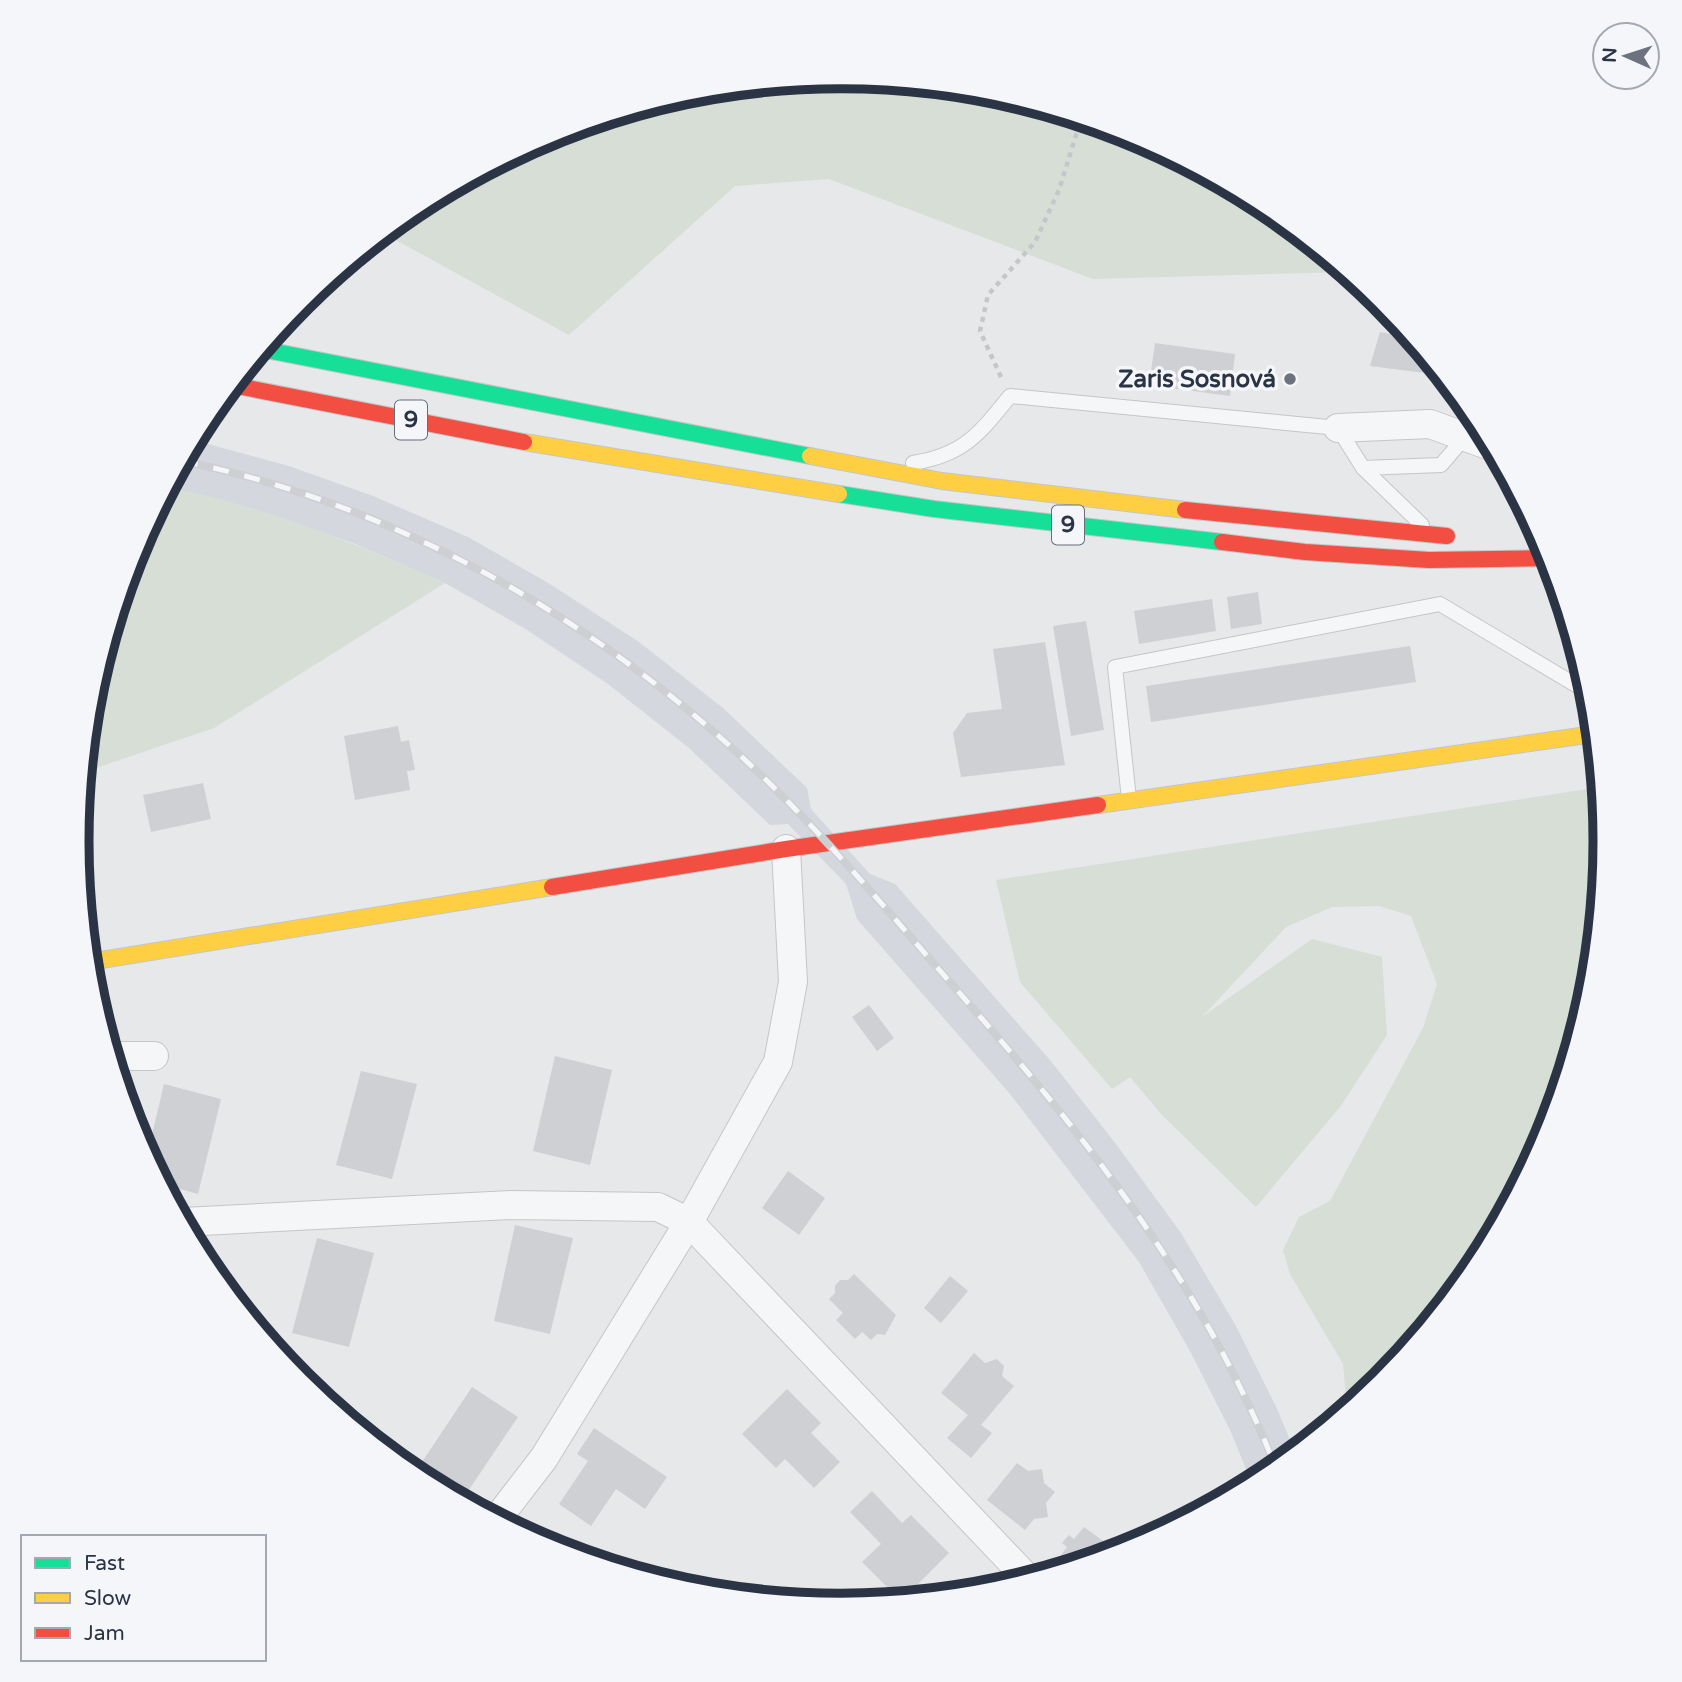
<svg xmlns="http://www.w3.org/2000/svg" width="1682" height="1682" font-family="'Varela Round',sans-serif">
<rect width="100%" height="100%" fill="#e6e8ea"/>
<polygon fill="#d4d7dd" points="193,440 289,466 373,496 468,537 550,584 639,642 723,708 807,788 811,809 870,874 895,884 1050,1060 1116,1144 1181,1233 1236,1326 1278,1411 1295,1452 1252,1484 1231,1432 1190,1351 1139,1262 1010,1094 857,919 846,884 788,824 770,825 689,748 608,684 524,628 445,583 355,544 273,515 168,487"/>
<g fill="#d6ded6">
<polygon points="841,77 990,92 1134,135 1266,206 1347,272 1093,279 829,179 735,186 569,335 383,233 417,206 549,135 692,92"/>
<path d="M168 487C265 506 356 544 445 583L214 728 84 772 92 692 135 548Z"/>
<polygon points="1600,787 1605,841 1590,990 1547,1134 1476,1266 1381,1381 1347,1409 1343,1364 1290,1274 1283,1250 1299,1217 1330,1201 1423,1028 1437,984 1411,916 1379,906 1332,907 1286,927 1202,1017 1312,939 1382,957 1387,1035 1340,1107 1256,1207 1163,1116 1130,1077 1112,1089 1020,982 996,880"/>
</g>
<g fill="#ced0d3">
<polygon points="1380,332 1412,338 1426,356 1425,373 1370,366"/>
<polygon points="1155,343 1235,354 1230,396 1149,385"/>
<polygon points="1258,592 1262,624 1231,629 1227,597"/>
<polygon points="1212,599 1216,631 1139,644 1134,611"/>
<polygon points="1086,621 1104,730 1071,736 1053,626"/>
<polygon points="1045,642 1065,765 961,777 953,733 967,713 1002,709 993,649"/>
<polygon points="1410,646 1416,682 1151,722 1146,686"/>
<polygon points="398,726 401,742 409,740 415,770 407,771 410,790 355,800 344,736"/>
<polygon points="203,783 211,819 151,832 143,795"/>
<polygon points="869,1005 894,1038 877,1051 852,1017"/>
<polygon points="555,1056 612,1070 590,1165 533,1151"/>
<polygon points="361,1071 417,1084 392,1179 336,1165"/>
<polygon points="164,1084 221,1099 198,1194 162,1184 147,1156"/>
<polygon points="788,1171 825,1198 799,1235 762,1208"/>
<polygon points="515,1225 573,1238 550,1334 494,1321"/>
<polygon points="317,1238 374,1253 349,1347 292,1333"/>
<polygon points="854,1274 896,1315 885,1335 877,1334 871,1340 862,1332 855,1339 836,1320 843,1313 829,1299 835,1293 835,1286 840,1280 848,1280"/>
<polygon points="950,1276 968,1291 941,1323 924,1308"/>
<polygon points="974,1353 985,1363 997,1359 1004,1366 1002,1376 1014,1386 981,1425 992,1433 971,1458 947,1438 968,1415 941,1393"/>
<polygon points="472,1387 518,1417 462,1500 416,1471"/>
<polygon points="787,1389 821,1423 811,1433 840,1462 814,1488 785,1459 776,1468 742,1434"/>
<polygon points="594,1428 667,1477 645,1509 616,1489 591,1526 559,1504 588,1461 577,1454"/>
<polygon points="1017,1463 1028,1471 1042,1469 1044,1483 1055,1492 1046,1503 1048,1517 1034,1519 1025,1530 987,1500"/>
<polygon points="872,1491 902,1523 911,1515 949,1553 903,1599 899,1599 862,1562 881,1544 850,1512"/>
<polygon points="1084,1527 1103,1541 1088,1561 1070,1566 1059,1558 1067,1547 1062,1543 1069,1535 1074,1539"/>
</g>
<g fill="none" stroke-linecap="round" stroke-linejoin="round">
<defs>
<g id="lane">
<path d="M913 463C964 455 979 434 1010 396L1338 428 1363 468 1422 525"/>
<polyline points="1363,468 1441,465 1465,437"/>
<polyline points="1129,799 1115,667 1440,604 1591,694"/>
</g>
<g id="street">
<polyline points="1338,428 1430,424 1493,447"/>
<polyline points="112,1056 154,1056"/>
<polyline points="183,1222 511,1205 658,1207 689,1222 1028,1579"/>
<polyline points="497,1519 544,1458 689,1222 778,1062 793,982 786,849"/>
</g>
<g id="fast">
<polyline points="261,349 810,456"/>
<polyline points="839,494 934,509 1222,542"/>
</g>
<g id="slow">
<polyline points="524,442 839,494"/>
<polyline points="810,456 942,481 1185,510"/>
<polyline points="1098,805 1594,734"/>
<polyline points="89,962 552,887"/>
</g>
<g id="jam">
<polyline points="232,385 524,442"/>
<polyline points="1185,510 1447,536"/>
<polyline points="1222,542 1305,552 1429,560 1550,558"/>
<polyline points="552,887 786,849 1098,805"/>
</g>
</defs>
<use href="#lane" stroke="#c4c6c8" stroke-width="16"/>
<use href="#street" stroke="#c4c6c8" stroke-width="30"/>
<use href="#fast" stroke="#c4c6c8" stroke-width="18"/>
<use href="#slow" stroke="#c4c6c8" stroke-width="18"/>
<use href="#jam" stroke="#c4c6c8" stroke-width="18"/>
<polyline stroke="#c5c6ca" stroke-width="4.5" stroke-dasharray="5 5" stroke-linecap="butt" points="1001,377 980,331 988,295 1035,242 1059,190 1081,119"/>
<use href="#lane" stroke="#f5f6f7" stroke-width="14"/>
<use href="#street" stroke="#f5f6f7" stroke-width="28"/>
<use href="#fast" stroke="#16e098" stroke-width="16"/>
<use href="#slow" stroke="#ffcf43" stroke-width="16"/>
<use href="#jam" stroke="#f24e42" stroke-width="16"/>
<defs>
<path id="rail" d="M182 461C375 500 559 599 707 726 799 804 877 899 956 989 1087 1138 1202 1282 1276 1468"/>
</defs>
<use href="#rail" stroke="#cecfd2" stroke-width="8"/>
<use href="#rail" stroke="#f4f6f9" stroke-width="5" stroke-dasharray="16" stroke-linecap="butt"/>
</g>
<circle fill="#6c737f" stroke="#f4f6f9" stroke-width="2.5" cx="1290" cy="379" r="7"/>
<g text-anchor="middle" dominant-baseline="central" stroke-width="7" stroke-linejoin="round" paint-order="stroke">
<g fill="#f4f6f9" stroke="#676e7b" stroke-width="2">
<rect x="395" y="400.5" width="32" height="39" rx="5"/>
<rect x="1052" y="505.5" width="32" height="39" rx="5"/>
</g>
<g font-size="23" font-weight="bold" fill="#2b3445">
<text x="411" y="420">9</text>
<text x="1068" y="525">9</text>
</g>
<g font-size="24" font-weight="bold" fill="#2b3445" stroke="#f4f6f9" text-anchor="end">
<text x="1276" y="379">Zaris Sosnová</text>
</g>
</g>
<path d="M0 0H1682V1682H0ZM89 841a752 752 0 1 1 1504 0a752 752 0 1 1-1504 0Z" fill="#f4f6f9" fill-rule="evenodd"/>
<path fill="none" stroke="#2b3445" stroke-width="9" d="M89 841a752 752 0 1 1 1504 0a752 752 0 1 1-1504 0Z"/>
<rect x="21" y="1535" width="245" height="126" fill="#f4f6f9" stroke="#a4a8b1" stroke-width="2"/>
<rect x="35" y="1558" width="35" height="10" fill="#16e098" stroke="#a4a8b1" stroke-width="2"/>
<text x="84" y="1570" font-size="21" fill="#2b3445">Fast</text>
<rect x="35" y="1593" width="35" height="10" fill="#ffcf43" stroke="#a4a8b1" stroke-width="2"/>
<text x="84" y="1605" font-size="21" fill="#2b3445">Slow</text>
<rect x="35" y="1628" width="35" height="10" fill="#f24e42" stroke="#a4a8b1" stroke-width="2"/>
<text x="84" y="1640" font-size="21" fill="#2b3445">Jam</text>
<g transform="translate(1626 56) rotate(273)"><circle r="33" fill="#f4f6f9" stroke="#a4a8b1" stroke-width="2"/>
<path d="M0-5L12 26L0 18L-12 26Z" fill="#6c737f"/>
<text y="-10" font-size="19" font-weight="bold" text-anchor="middle" fill="#2b3445">N</text>
</g>
</svg>
